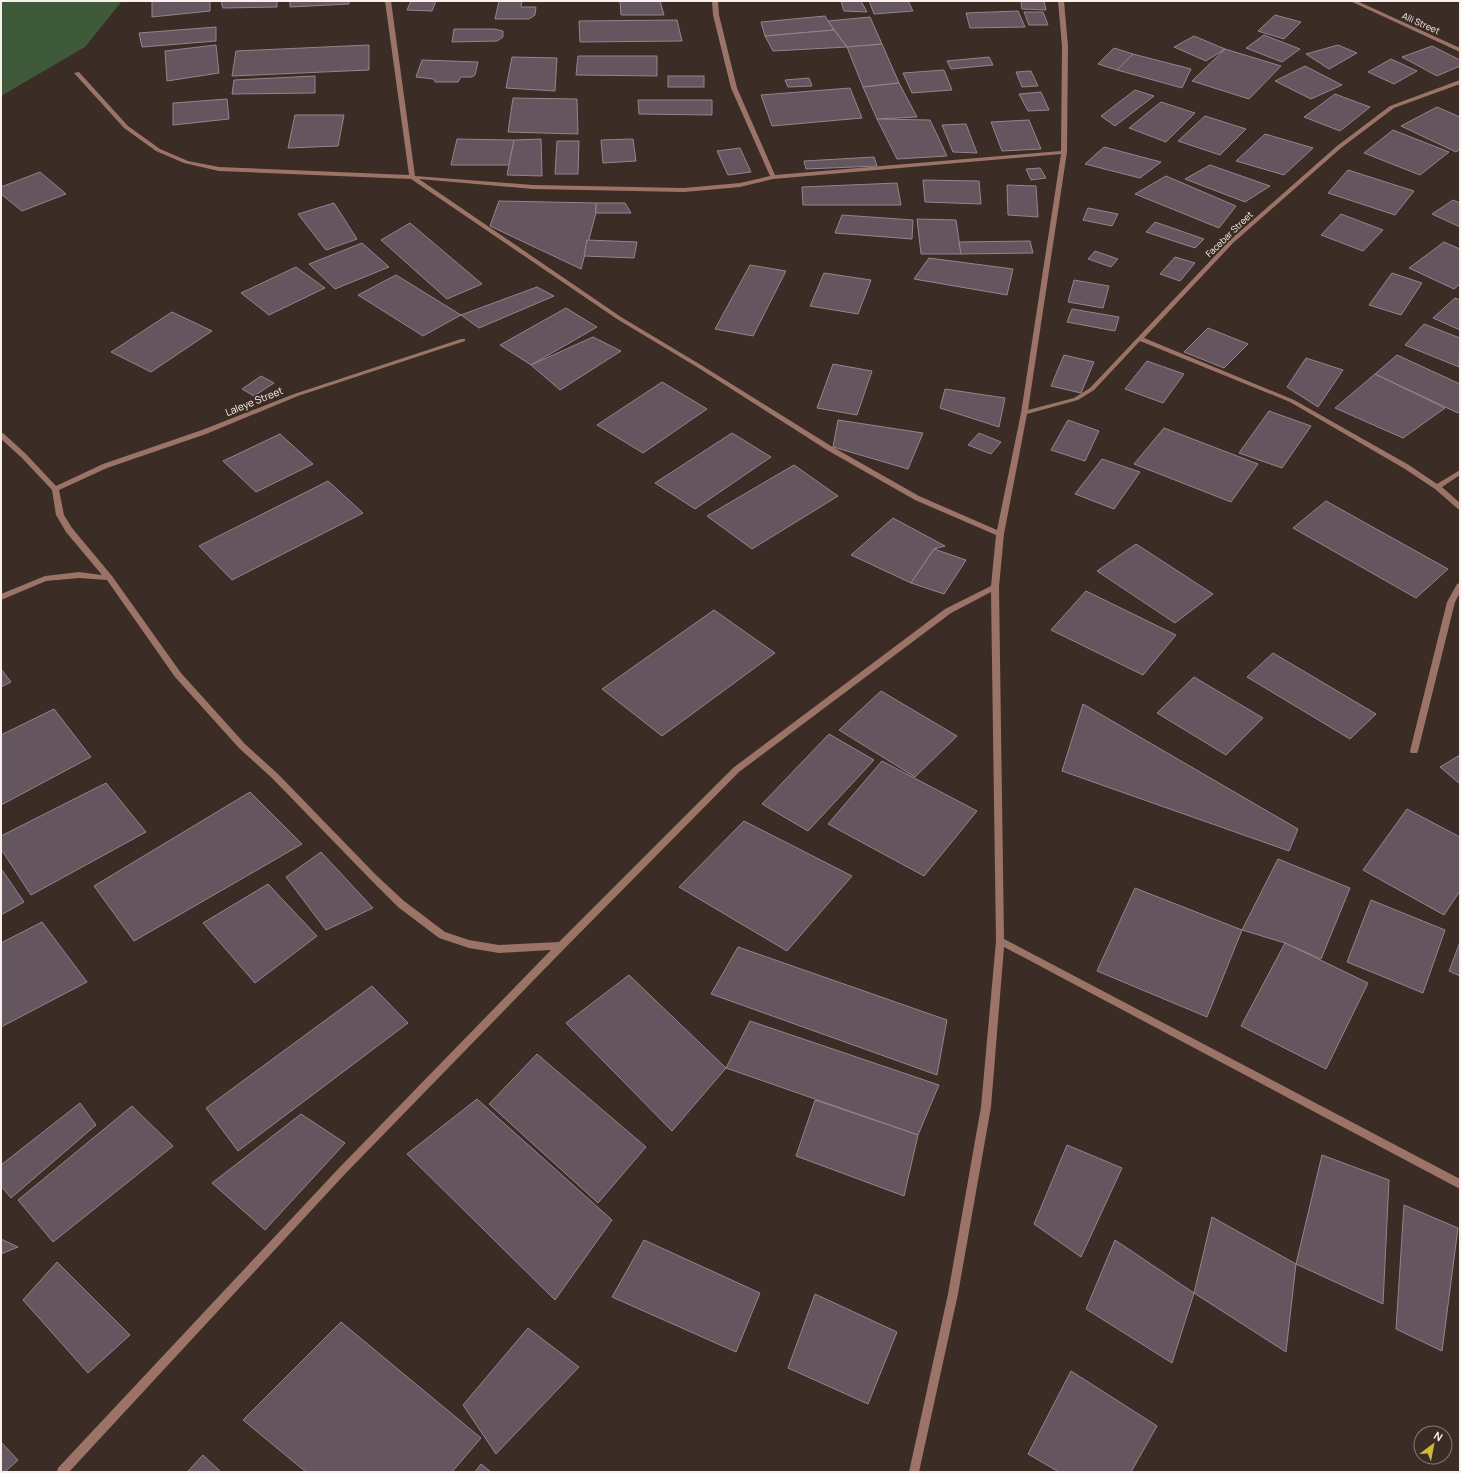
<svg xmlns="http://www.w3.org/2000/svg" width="1461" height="1473" font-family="Manrope,sans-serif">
<rect width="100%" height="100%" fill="#3b2c25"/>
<polygon fill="#3f593b" points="1,1 122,1 85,47 1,96"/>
<g fill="#65555e" stroke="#95848e">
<polygon points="152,1 210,1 210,11 152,17"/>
<polygon points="221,1 277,1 277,7 223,8"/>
<polygon points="290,1 349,1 349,4 290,7"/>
<polygon points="411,1 436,1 432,11 407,10"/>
<polygon points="499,1 522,1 521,7 536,7 535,15 529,19 495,19"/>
<polygon points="620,1 660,1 664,15 621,15"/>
<polygon points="841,1 861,1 867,12 844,11"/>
<polygon points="869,1 908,1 913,11 874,14"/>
<polygon points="1021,1 1044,1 1046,10 1022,9"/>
<polygon points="1018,11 1025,27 970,28 966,13"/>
<polygon points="1024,12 1043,12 1048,25 1029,25"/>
<polygon points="1275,15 1301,22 1284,39 1258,31"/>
<polygon points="825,16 834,30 765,36 761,22"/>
<polygon points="870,17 882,44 847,47 828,21"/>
<polygon points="677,20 682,41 580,42 579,21"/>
<polygon points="216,27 216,41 142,47 139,33"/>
<polygon points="454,29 494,29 503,31 503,37 497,41 452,42"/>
<polygon points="834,30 847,47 773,51 765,36"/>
<polygon points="1264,35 1300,49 1282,62 1246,48"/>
<polygon points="1194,36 1225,49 1206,61 1174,47"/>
<polygon points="882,44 899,83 863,87 847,47"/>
<polygon points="216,45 219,73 167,81 165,51"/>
<polygon points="369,45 369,70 232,76 236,51"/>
<polygon points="1338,45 1357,53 1329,69 1306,54"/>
<polygon points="1432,46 1460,60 1460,66 1437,76 1402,57"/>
<polygon points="1114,48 1133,54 1117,70 1098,64"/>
<polygon points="1225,49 1281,66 1249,99 1192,81"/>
<polygon points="1133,54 1191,69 1182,88 1117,70"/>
<polygon points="578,56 657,56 657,76 576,75"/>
<polygon points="512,57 557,58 555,91 506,88"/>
<polygon points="989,57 993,65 951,69 947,61"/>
<polygon points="1391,59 1417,71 1394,84 1368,72"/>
<polygon points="422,60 478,62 475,75 472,77 461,77 458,82 435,82 434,79 416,77"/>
<polygon points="1305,66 1342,85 1311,99 1275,81"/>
<polygon points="944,70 952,90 912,93 903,73"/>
<polygon points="1031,71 1038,86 1022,87 1016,72"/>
<polygon points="315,76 315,93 232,94 234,80"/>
<rect x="668" y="76" width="36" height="11"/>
<polygon points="809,78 812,86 788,87 785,80"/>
<polygon points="899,83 917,117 877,119 863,87"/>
<polygon points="850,88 862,118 772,126 761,95"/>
<polygon points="1135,90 1154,96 1115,126 1101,116"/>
<polygon points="1041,92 1049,110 1028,111 1019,94"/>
<polygon points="1335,94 1370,107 1340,131 1304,117"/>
<polygon points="513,98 577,99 578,134 508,132"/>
<polygon points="227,99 229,119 173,125 173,103"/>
<polygon points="638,100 712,100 712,115 639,114"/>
<polygon points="1161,102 1195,113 1166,142 1129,128"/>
<polygon points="1437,107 1460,117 1460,149 1456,152 1401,126"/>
<polygon points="295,115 344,115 338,146 288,148"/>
<polygon points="1205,116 1246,129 1220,155 1178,141"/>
<polygon points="877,119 930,120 947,156 897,159"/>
<polygon points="1029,120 1041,149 1002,151 991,122"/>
<polygon points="966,124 977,153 953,152 942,125"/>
<polygon points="1393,130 1449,152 1420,175 1364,153"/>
<polygon points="1265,134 1313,148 1284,175 1236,161"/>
<polygon points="457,139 514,140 509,165 451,165"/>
<polygon points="541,139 542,176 507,175 514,140"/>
<polygon points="633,139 636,161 603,163 601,140"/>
<polygon points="557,141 579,141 578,174 555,174"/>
<polygon points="1104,147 1161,162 1140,178 1085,164"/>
<polygon points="740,148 751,172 728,175 717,151"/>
<polygon points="874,157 877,166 806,169 804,161"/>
<polygon points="1210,165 1270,186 1245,202 1185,179"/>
<polygon points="1040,168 1046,178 1031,180 1026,169"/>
<polygon points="1348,170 1414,191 1395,215 1328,193"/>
<polygon points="40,172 66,194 22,211 1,194 1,187"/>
<polygon points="1166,176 1236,206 1219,228 1135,194"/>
<polygon points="923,180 979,181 981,204 925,202"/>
<polygon points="897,183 901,205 803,205 802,187"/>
<polygon points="1007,185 1036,186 1038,217 1008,215"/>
<polygon points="1453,200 1460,203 1460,227 1432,214"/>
<polygon points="499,201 596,203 596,213 581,269 490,226"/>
<polygon points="334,203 357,239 326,250 298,214"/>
<polygon points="596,203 625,203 631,213 596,213"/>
<polygon points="1088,208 1118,214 1112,226 1083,220"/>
<polygon points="1341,214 1383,230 1363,251 1321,235"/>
<polygon points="842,215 913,220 912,239 835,233"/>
<polygon points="917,219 956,220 961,254 921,254"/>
<polygon points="1155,222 1204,239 1195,248 1146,232"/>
<polygon points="410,223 482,284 447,299 381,240"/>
<polygon points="587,240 637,242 634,258 584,256"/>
<polygon points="1030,241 1033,253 961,254 959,242"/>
<polygon points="1444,242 1460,249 1460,284 1454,289 1409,268"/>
<polygon points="362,243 389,267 335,289 309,264"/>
<polygon points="1095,251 1118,259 1111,267 1088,259"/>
<polygon points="1175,257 1195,263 1180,281 1160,274"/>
<polygon points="929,258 1013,269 1007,295 914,279"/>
<polygon points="750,265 786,271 753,336 715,329"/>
<polygon points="296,267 325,288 269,315 241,293"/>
<polygon points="824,273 871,280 858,314 810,306"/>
<polygon points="1392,273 1422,283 1401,315 1369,305"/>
<polygon points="396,275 461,315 423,336 358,295"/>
<polygon points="1074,280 1109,286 1103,308 1068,302"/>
<polygon points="537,287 554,296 479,328 461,315"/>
<polygon points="1455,298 1460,300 1460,330 1433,318"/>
<polygon points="566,308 597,327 531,365 500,345"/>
<polygon points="1072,309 1119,317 1115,331 1067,322"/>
<polygon points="172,312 212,331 151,372 111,352"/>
<polygon points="1424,324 1460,338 1459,367 1405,345"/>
<polygon points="1208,328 1248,344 1224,368 1184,352"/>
<polygon points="593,337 621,351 560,390 531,365"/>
<polygon points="1064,355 1094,362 1081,393 1051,386"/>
<polygon points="1397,355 1460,384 1460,411 1458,413 1375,374"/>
<polygon points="1306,358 1343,370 1318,407 1287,387"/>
<polygon points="1147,361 1184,374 1163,403 1125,389"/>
<polygon points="833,364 872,371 857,415 817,408"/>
<polygon points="1375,374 1445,408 1403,438 1335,408"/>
<polygon points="261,376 274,383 254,396 242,389"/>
<polygon points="662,382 707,409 643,453 597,425"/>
<polygon points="945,389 1005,398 999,427 940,408"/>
<polygon points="1269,411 1311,426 1282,468 1239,453"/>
<polygon points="838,420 923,433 908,469 833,447"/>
<polygon points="1068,420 1099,431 1085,461 1051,450"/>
<polygon points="1164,428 1258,464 1231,502 1134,464"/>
<polygon points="732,433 771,457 695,509 655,483"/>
<polygon points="979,433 1001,442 991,454 968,445"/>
<polygon points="280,434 313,464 256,492 223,461"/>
<polygon points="1102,459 1140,472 1114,509 1075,494"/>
<polygon points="794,465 838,496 752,549 707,516"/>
<polygon points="328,481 363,513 232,580 199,546"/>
<polygon points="1326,501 1448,569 1416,598 1293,528"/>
<polygon points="893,518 945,546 934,549 911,583 851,555"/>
<polygon points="1136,544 1213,594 1175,623 1097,571"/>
<polygon points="934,549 966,560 944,594 911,583"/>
<polygon points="1086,591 1176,635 1143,675 1051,630"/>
<polygon points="714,610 775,653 662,736 602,689"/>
<polygon points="1273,653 1376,714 1350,739 1247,677"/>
<polygon points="1,669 11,682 1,687"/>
<polygon points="1194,677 1263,718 1226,755 1157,713"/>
<polygon points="881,691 957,736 915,777 839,730"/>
<polygon points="1083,704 1298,829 1289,851 1062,771"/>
<polygon points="54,709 91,757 1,805 1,735"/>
<polygon points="829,734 874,760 808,831 762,804"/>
<polygon points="1460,755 1460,784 1440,767"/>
<polygon points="882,761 977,811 924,876 828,824"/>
<polygon points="106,783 146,832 31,895 1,849 1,836"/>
<polygon points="250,792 302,844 134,941 94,886"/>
<polygon points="1407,809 1460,837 1460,891 1444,915 1363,870"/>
<polygon points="744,821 852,876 787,951 679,887"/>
<polygon points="321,852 373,908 326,930 286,877"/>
<polygon points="1278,859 1350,888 1321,959 1285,943 1242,930"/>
<polygon points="2,870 24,902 1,915 1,871"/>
<polygon points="268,884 317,936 255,983 203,923"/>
<polygon points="1135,888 1242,930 1207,1017 1097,971"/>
<polygon points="1371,900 1445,930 1423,993 1347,962"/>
<polygon points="42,922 87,982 1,1027 1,943"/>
<polygon points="1460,942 1460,976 1449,971"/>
<polygon points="1285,943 1368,983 1326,1069 1241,1026"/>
<polygon points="738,947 947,1020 937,1075 711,994"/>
<polygon points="629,975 726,1068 672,1131 566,1023"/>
<polygon points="372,986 408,1023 238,1151 206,1108"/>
<polygon points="750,1021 939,1085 918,1135 726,1068"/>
<polygon points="537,1054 646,1147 598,1203 489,1104"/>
<polygon points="477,1099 612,1220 555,1300 407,1154"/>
<polygon points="815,1100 918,1135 904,1196 796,1156"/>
<polygon points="80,1103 96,1125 11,1198 1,1186 1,1165"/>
<polygon points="132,1106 173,1146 53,1242 18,1200"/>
<polygon points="301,1114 345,1143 265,1230 212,1183"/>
<polygon points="1067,1145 1122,1168 1081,1257 1034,1224"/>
<polygon points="1322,1155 1389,1180 1383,1304 1296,1264"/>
<polygon points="1404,1205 1458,1228 1442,1351 1396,1329"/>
<polygon points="1212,1217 1296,1264 1286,1352 1194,1293"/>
<polygon points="1,1239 18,1247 1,1254"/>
<polygon points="644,1240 760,1293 736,1352 612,1297"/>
<polygon points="1115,1240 1194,1293 1172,1363 1086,1309"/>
<polygon points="57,1262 130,1335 88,1373 23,1300"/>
<polygon points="815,1294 897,1332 868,1404 788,1368"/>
<polygon points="341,1322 481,1438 452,1472 306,1472 243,1420"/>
<polygon points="528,1328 579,1367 496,1454 463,1405"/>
<polygon points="1071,1371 1157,1426 1131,1472 1059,1472 1028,1454"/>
<polygon points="1,1442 18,1460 5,1472 1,1472"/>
<polygon points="203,1455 221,1472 187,1472"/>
<polygon points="481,1464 491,1472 475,1472"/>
</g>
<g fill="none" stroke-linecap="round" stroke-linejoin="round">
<g fill="#9c7367" fill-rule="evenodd">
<path d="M385 1H391L415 176 533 185 684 188 740 183 770 176 731 88 713 15 712 1H718L719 15 737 88 775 175 1061 151 1062 46 1058 1H1064L1068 46 1067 152 1028 410 1074 398 1090 388 1229 241 1337 146 1390 106 1460 80V84L1394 108 1341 148 1233 243 1144 338 1294 400 1409 465 1437 484 1460 470V475L1442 487 1460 503V509H1458L1435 489 1405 469 1290 402 1140 341 1094 390 1078 400 1027 414 1004 534 999 587 1004 939 1460 1179V1189L1004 947 991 1107 958 1294 919 1472H909L948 1294 981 1107 996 941 991 592 951 613 739 772 564 949 345 1174 69 1472H57L58 1468 339 1168 551 950 499 953 469 948 439 938 398 907 370 879 272 778 239 748 175 677 107 580 79 578 46 581 1 600V594L45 576 79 572 102 575 66 532 56 515 52 490 22 458 1 439V433H3L26 454 56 486 103 464 202 430 294 394 461 339H465V341L298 396 206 434 107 468 59 490 64 515 72 528 112 576 181 673 245 744 278 774 376 875 404 901 445 932 469 940 499 945 559 942 733 768 945 609 991 586 996 535 915 500 827 450 697 367 617 319 411 179 219 171 184 163 156 151 124 128 74 73 79 72 128 126 160 149 188 161 219 167 409 175ZM1061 154 1021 413 997 530 919 496 831 446 701 365 621 317 419 179 533 189 684 192 740 187 773 179Z"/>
<polygon points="1350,1 1357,1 1460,48 1460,52"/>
<polygon points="1460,583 1460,593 1455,602 1418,751 1417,753 1411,753 1410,751 1447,602 1457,584"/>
</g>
</g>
<g text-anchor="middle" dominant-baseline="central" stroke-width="4" stroke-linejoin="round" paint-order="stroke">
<g font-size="9" fill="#faf0ec" stroke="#3b2c25">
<text transform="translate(1421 23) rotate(24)">Alli Street</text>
<text transform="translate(1229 234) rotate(-44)">Facebar Street</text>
</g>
<g font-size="10" fill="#faf0ec" stroke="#3b2c25">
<text transform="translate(254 401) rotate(-22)">Laleye Street</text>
</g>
</g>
<rect width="1461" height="1473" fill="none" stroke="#faf0ec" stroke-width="4"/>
<g transform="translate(1433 1445) rotate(32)"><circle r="19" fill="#3b2c25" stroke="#877a75"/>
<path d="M0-3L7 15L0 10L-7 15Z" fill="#cbba39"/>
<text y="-6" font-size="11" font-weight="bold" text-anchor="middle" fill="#faf0ec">N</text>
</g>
</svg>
